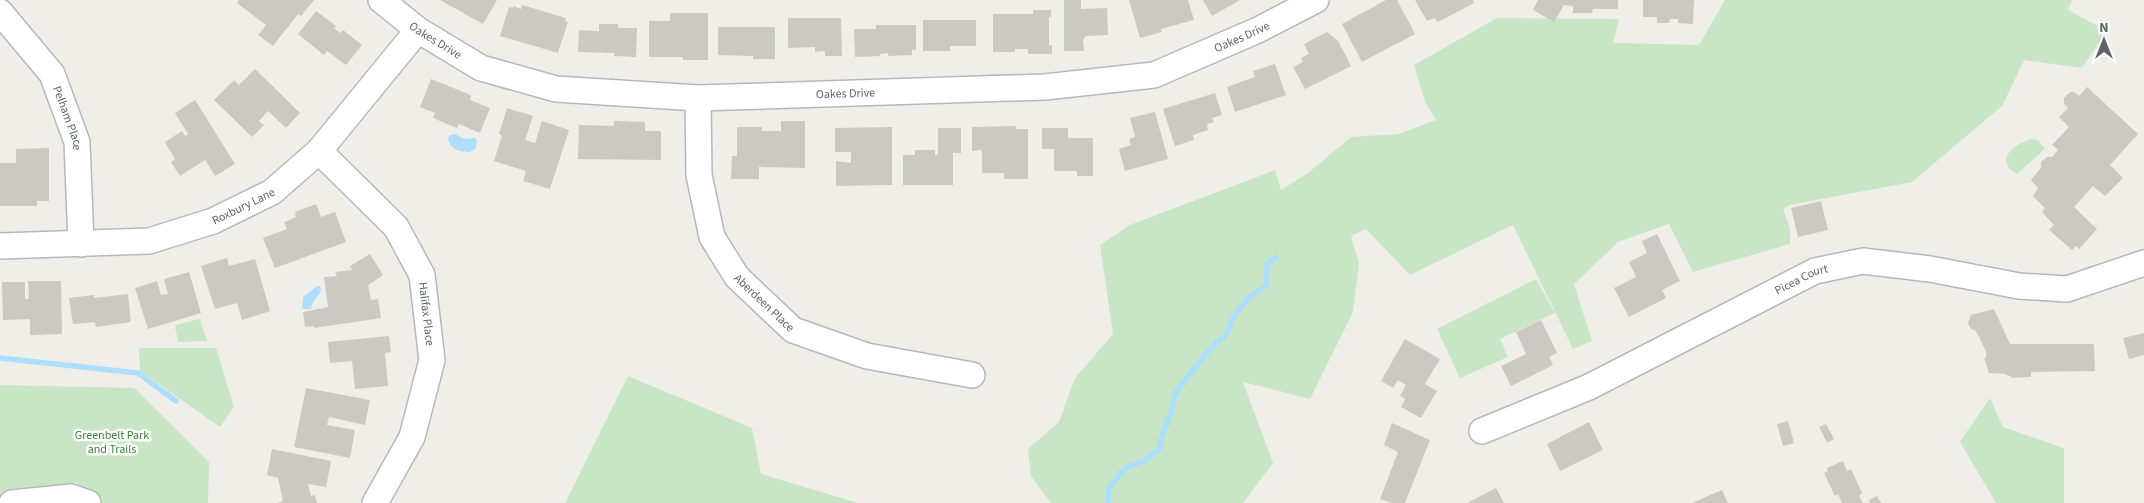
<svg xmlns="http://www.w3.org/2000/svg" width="2144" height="503" font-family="'Source Sans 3',sans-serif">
<rect width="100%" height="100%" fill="#f0eee8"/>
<g fill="#c8e6c6">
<polygon points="1725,0 2072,0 2068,10 2107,31 2082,68 2024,60 2002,106 1912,182 1790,205 1783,209 1790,228 1790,244 1693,272 1669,224 1618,242 1574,284 1592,341 1573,349 1513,225 1410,275 1366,229 1351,236 1359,263 1353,312 1310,399 1243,382 1273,463 1243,503 1051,503 1031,476 1028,449 1059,422 1075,378 1113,334 1100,245 1130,225 1275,170 1281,190 1308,173 1351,137 1399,134 1436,120 1425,102 1414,65 1497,18 1619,19 1613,43 1699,45"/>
<path d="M2032 139 2038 140 2045 149 2017 174C2014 172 2009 169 2008 166 2000 152 2023 141 2032 139Z"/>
<polygon points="1536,279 1555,313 1500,339 1508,357 1460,378 1437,329"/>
<polygon points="200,319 207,341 178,342 175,325"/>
<polygon points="139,348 216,348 234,407 220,427 140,371"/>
<polygon points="628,376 752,428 761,474 858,503 565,503"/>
<polygon points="0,385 134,388 209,462 208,503 98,503 77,483 0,498"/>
<polygon points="1990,398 2003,427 2064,448 2064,503 1996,503 1960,442"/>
</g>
<g fill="#addefb">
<path d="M455 134 464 139 475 138 477 141 476 148 470 152C460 152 449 149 448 138L450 135Z"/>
<polygon points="317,286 320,286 321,291 312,304 311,309 302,309 303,297"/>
</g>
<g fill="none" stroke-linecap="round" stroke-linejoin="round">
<g stroke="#addefb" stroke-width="5.5">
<polyline points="0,358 138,373 176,401"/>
<polyline points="1108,503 1109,488 1125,468 1144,461 1159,449 1164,429 1171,414 1175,393 1211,348 1226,335 1233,318 1248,298 1267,285 1267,264 1276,258"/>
</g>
</g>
<g fill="#ccc9c4">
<polygon points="239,0 314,0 301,16 298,14 273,46 258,35 266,25 237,3"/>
<polygon points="440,0 497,0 483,24"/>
<polygon points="1064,0 1081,0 1081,9 1107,8 1108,35 1086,36 1083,40 1084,51 1064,51"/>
<polygon points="1129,0 1188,0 1194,20 1161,29 1162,32 1140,38"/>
<polygon points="1203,0 1240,0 1212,16"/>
<polygon points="1386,0 1397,0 1415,34 1362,62 1342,24"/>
<polygon points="1415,0 1473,0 1474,3 1438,22 1434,18 1427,21"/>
<polygon points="1538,0 1618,0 1618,9 1593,9 1592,13 1573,13 1573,6 1564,5 1554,22 1533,10"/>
<polygon points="1643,0 1694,0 1693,24 1678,23 1678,19 1670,19 1669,23 1657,23 1657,17 1643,17"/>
<polygon points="522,5 566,18 565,21 568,22 558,53 500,36 509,7 513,8 513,6 521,9"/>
<polygon points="1033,10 1051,10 1051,17 1049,17 1049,45 1052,45 1052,54 1028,54 1028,49 1015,49 1015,52 993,52 993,14 1033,14"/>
<polygon points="316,11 336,26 334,28 340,33 343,30 362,45 346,65 327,51 324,55 298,34"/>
<polygon points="670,13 708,13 708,60 683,60 683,57 649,57 649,21 670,21"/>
<polygon points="788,18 841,18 842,56 825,56 825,51 815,52 815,47 788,48"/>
<polygon points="923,20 976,20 976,46 950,46 950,51 923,51"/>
<polygon points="599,24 618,24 618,28 637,28 636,57 614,56 614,53 578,52 579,30 599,31"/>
<polygon points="876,25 916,25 916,50 912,50 912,55 888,56 888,53 880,54 880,56 855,57 854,29 876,29"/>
<polygon points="718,27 775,27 775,59 753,59 753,56 718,55"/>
<polygon points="1327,32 1338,41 1351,66 1305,89 1293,67 1303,62 1301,58 1309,54 1304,44"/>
<polygon points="1275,64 1286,95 1235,112 1227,87 1255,77 1253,71"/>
<polygon points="255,69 300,113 286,128 268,111 259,121 264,125 252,137 214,100 234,80 239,85"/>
<polygon points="431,79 471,95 470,100 490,108 480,133 459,124 457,128 433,118 435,113 420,107"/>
<polygon points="2087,87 2138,134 2110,165 2123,178 2105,196 2093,186 2074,207 2097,229 2079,249 2076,246 2072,250 2049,230 2054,225 2042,212 2045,208 2033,196 2038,188 2031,180 2041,168 2041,162 2047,157 2052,157 2058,150 2052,145 2069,127 2059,117 2068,108 2064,104 2064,98 2070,92 2074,92 2079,96"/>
<polygon points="1215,93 1222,115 1212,118 1214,122 1207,124 1208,130 1193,135 1194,140 1175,146 1163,109"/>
<polygon points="195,100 235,164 215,176 205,160 180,176 171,162 175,159 165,142 182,131 185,136 188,134 175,113"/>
<polygon points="507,108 533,116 525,140 535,143 542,121 569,130 550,189 523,181 526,171 494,161 502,136 499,134"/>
<polygon points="1155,112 1168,159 1125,171 1119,149 1131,145 1129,139 1135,137 1130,118"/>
<polygon points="614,121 645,122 645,131 661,131 661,160 578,159 579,125 614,126"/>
<polygon points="781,121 805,121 805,168 759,167 759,179 731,179 732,156 737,156 737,127 762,127 762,131 781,131"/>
<polygon points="1016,126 1016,129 1028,129 1028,179 1004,179 1004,173 982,173 982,150 972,151 972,127"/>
<polygon points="892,127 892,185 836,186 836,161 851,163 851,152 835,152 835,128"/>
<polygon points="938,128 961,128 961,153 953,153 953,185 903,185 903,155 915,155 915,150 935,150 935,155 938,155"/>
<polygon points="1042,128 1068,128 1068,138 1093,138 1093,176 1077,176 1077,171 1054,171 1054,149 1042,149"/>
<polygon points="49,148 49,201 37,201 37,206 0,206 0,163 16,163 16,149"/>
<polygon points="1821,201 1828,230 1798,237 1791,208"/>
<polygon points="316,204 321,217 335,212 346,242 275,268 263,238 287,229 284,222 296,217 295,212"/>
<polygon points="1657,234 1680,281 1662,290 1666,298 1629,317 1614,288 1636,277 1629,262 1647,253 1642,241"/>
<polygon points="370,254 383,275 368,285 371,300 378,299 381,318 314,328 314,326 305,327 303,312 328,307 324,277 337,276 335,272 352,270 350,266"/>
<polygon points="227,258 229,266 255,259 270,311 242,320 237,303 215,309 201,266"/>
<polygon points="189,272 201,313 148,329 135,288 157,281 161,295 168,294 164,279"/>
<polygon points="28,281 61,281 62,334 30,335 30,319 3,320 2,282 25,282 25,299 29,299"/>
<polygon points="128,294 131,322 96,327 95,322 73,324 69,298 94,295 94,298"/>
<polygon points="1994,309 2010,344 2094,344 2095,371 2031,372 2031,377 2013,378 2005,374 1989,373 1984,358 1986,358 1986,351 1976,331 1971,329 1968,323 1971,315"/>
<polygon points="1541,320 1557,353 1549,357 1553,365 1511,386 1501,366 1526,354 1516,332"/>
<polygon points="2144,333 2144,355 2129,359 2123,338"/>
<polygon points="389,336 391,352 385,353 388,386 355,389 352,361 330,363 328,342"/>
<polygon points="1405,339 1440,359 1425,384 1437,391 1421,418 1401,407 1405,399 1400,396 1406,385 1398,380 1393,388 1381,381"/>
<polygon points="306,388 370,400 365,425 329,417 327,425 355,430 350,458 294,447"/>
<polygon points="1788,421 1794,443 1783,446 1777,424"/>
<polygon points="1589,422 1603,450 1560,471 1547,444"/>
<polygon points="1392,423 1430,440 1405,503 1392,503 1380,499 1398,452 1384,445"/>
<polygon points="1826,424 1834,439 1827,443 1819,427"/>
<polygon points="272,449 331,461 326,487 308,484 311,496 315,495 317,503 277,503 283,501 278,478 267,475"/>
<polygon points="1843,461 1847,471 1851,469 1862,493 1859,496 1863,503 1842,503 1838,494 1835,496 1824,473 1828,471 1827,468"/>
<polygon points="1496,488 1504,503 1467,503"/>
<polygon points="1722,490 1728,503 1692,503"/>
<polygon points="1877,496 1881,503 1870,503 1869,500"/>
</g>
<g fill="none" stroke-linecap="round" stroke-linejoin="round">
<defs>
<g id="minor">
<path id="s1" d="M381 0 418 30 481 68 556 89 698 98 1045 87 1154 75 1258 30 1316 0"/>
<path id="s2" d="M0 12 52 74 77 142 81 244"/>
<path id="s3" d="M698 98 699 175 712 237 737 277 793 330 867 356 972 375"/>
<path id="s4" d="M319 151 396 227 422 275 432 360 412 437 375 503"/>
<path id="s5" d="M0 246 149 241 213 221 272 192 319 151 418 30"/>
<path id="s6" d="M1482 431 1589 387 1815 271 1863 261 1930 269 2019 286 2067 289 2144 263"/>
<polyline points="12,503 71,497 88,503"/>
</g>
</defs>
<use href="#minor" stroke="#b5b8bb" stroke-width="28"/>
<use href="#minor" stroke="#fff" stroke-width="25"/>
</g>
<g text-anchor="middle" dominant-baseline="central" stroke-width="5" stroke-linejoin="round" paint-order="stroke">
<g font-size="12" fill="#5f6367" stroke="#fff">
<text stroke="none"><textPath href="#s1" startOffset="894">Oakes Drive</textPath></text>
<text stroke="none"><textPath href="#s1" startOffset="68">Oakes Drive</textPath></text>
<text stroke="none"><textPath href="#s1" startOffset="489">Oakes Drive</textPath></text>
<text stroke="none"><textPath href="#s2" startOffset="128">Pelham Place</textPath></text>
<text stroke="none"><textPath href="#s5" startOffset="250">Roxbury Lane</textPath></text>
<text stroke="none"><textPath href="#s6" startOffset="354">Picea Court</textPath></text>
<text stroke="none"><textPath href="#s3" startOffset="225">Aberdeen Place</textPath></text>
<text stroke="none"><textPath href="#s4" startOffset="202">Halifax Place</textPath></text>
</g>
<g font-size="12" fill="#3b833a" stroke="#fff">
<text x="112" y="435">Greenbelt Park<tspan x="112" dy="14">and Trails</tspan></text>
</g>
</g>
<g transform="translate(2104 40)" stroke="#ffffff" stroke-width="4" paint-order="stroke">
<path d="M0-4L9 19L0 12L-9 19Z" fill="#5f6367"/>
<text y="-8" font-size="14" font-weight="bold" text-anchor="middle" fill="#5f6367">N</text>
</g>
</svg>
